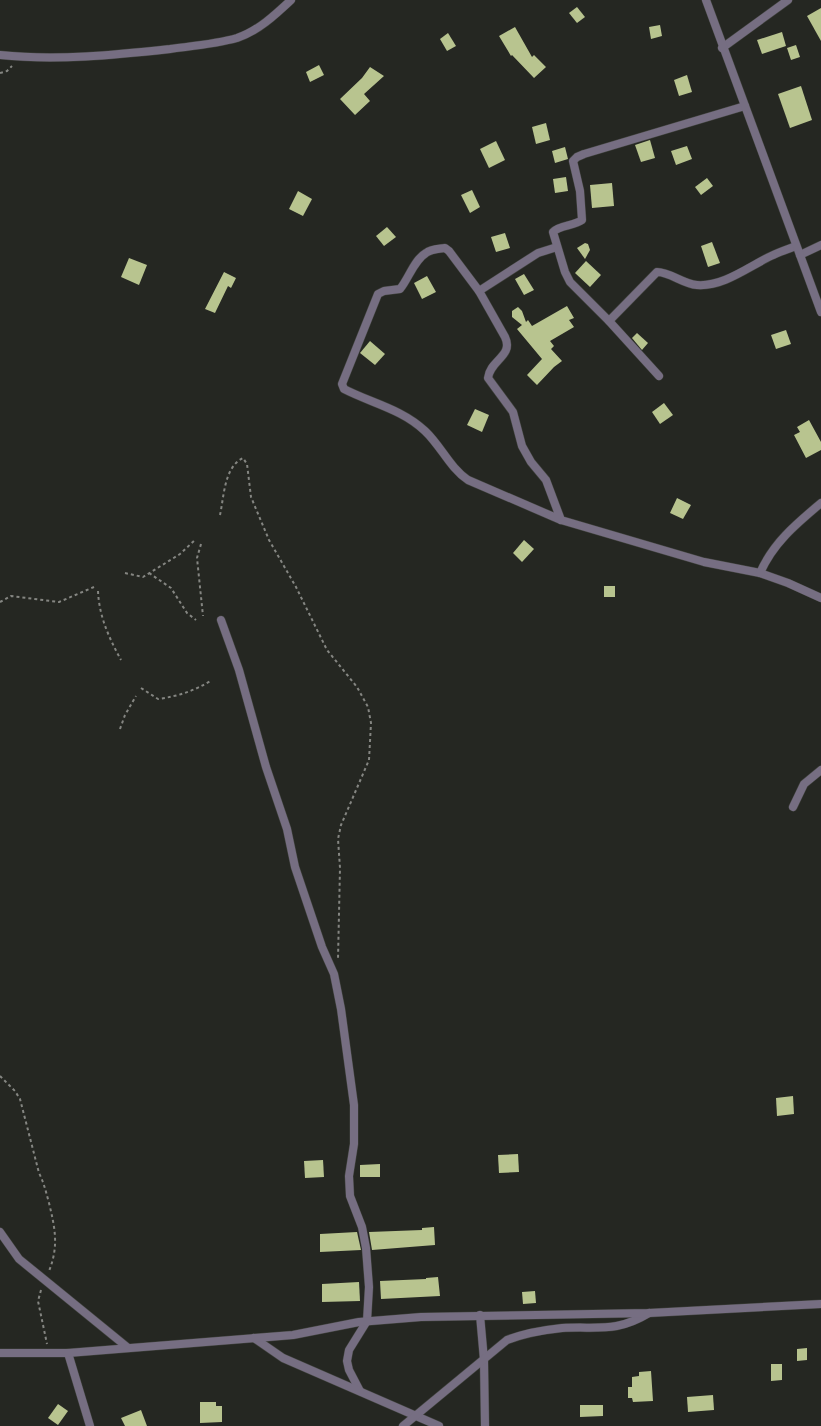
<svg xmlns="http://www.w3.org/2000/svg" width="821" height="1426" font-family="'Fira Sans Condensed',sans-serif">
<rect width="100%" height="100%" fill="#252722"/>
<g fill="#b8c48f">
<polygon points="577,7 585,17 577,23 569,13"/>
<polygon points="821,8 821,41 807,16"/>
<polygon points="660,25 662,36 651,39 649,27"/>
<polygon points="515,27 532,57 534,55 546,67 534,78 512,55 511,56 499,36"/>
<polygon points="782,32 786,46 762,54 757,40"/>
<polygon points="448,33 456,46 447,51 440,39"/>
<polygon points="796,45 800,57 791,60 787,48"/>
<polygon points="319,65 324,75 310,82 306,72"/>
<polygon points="370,67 384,76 364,94 370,101 355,115 340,99 362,78"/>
<polygon points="687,75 692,92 679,96 674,80"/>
<polygon points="801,86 812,120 790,128 778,94"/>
<polygon points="546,123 550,140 536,144 532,127"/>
<polygon points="650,140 655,158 641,162 635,145"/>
<polygon points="496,141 505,160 489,168 480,149"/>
<polygon points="687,146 692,159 676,165 671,151"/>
<polygon points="565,147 568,159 555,163 552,151"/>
<polygon points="566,177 568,191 555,193 553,179"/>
<polygon points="707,178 713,186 701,195 695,187"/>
<polygon points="612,183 614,206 592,208 590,185"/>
<polygon points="472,190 480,207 470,213 461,195"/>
<polygon points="298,191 312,199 303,216 289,209"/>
<polygon points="387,227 396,237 384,246 376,236"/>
<polygon points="505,233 510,248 496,252 491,237"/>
<polygon points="712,242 720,263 708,267 701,246"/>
<polygon points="585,243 588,244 590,250 585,259 577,248"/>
<polygon points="129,258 147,265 139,285 121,277"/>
<polygon points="586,261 601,275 590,287 575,273"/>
<polygon points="224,272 236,278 231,288 228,286 215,313 205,309"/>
<polygon points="524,274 534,290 524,295 515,279"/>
<polygon points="427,276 436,292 422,299 414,283"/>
<polygon points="567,306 574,318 569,320 574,327 550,341 554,346 551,349 562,361 554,367 537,385 527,375 542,359 517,329 522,325 512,317 512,311 518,307 522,311 526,322 528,320 532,326"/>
<polygon points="786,330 791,344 776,349 771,335"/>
<polygon points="637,333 648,343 642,350 632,338"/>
<polygon points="370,341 385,354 375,365 360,353"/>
<polygon points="664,403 673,415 660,424 652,412"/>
<polygon points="475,409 489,415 482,432 467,425"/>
<polygon points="809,420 821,442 821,450 806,458 794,435 800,432 797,427"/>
<polygon points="677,498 691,505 683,519 670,513"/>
<polygon points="524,540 534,549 522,562 513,553"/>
<rect x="604" y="586" width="11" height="11"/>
<polygon points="793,1096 794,1114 777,1116 776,1098"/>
<polygon points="518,1154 519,1172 499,1173 498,1155"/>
<polygon points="323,1160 324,1177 305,1178 304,1161"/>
<polygon points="380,1164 380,1177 360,1177 360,1165"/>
<polygon points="434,1227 435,1245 372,1250 369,1232 422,1230 422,1228"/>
<polygon points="357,1232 361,1250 320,1252 320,1234"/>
<polygon points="438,1277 440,1296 381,1299 380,1281 426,1279 426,1278"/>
<polygon points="359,1282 360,1301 322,1302 322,1284"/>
<polygon points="535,1291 536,1303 523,1304 522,1292"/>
<polygon points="807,1348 807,1360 797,1361 797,1349"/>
<polygon points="771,1364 782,1364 782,1380 771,1381"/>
<polygon points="651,1371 653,1401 633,1402 632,1398 628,1398 628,1387 632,1387 632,1377 639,1376 639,1372"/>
<polygon points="713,1395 714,1410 688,1412 687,1397"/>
<polygon points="200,1402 216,1402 216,1406 222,1406 222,1422 200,1423"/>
<polygon points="58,1404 68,1411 58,1425 48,1418"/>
<polygon points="580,1405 603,1405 603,1416 580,1417"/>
<polygon points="141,1410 147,1426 125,1426 121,1418"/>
</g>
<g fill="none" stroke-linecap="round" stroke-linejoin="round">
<defs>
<g id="minor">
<polyline points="722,48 788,0"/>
<path d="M0 55C56 61 115 55 170 49 192 46 216 44 237 38 258 31 275 15 291 0"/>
<polyline points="800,255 821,245"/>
<polyline points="479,291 538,253 557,247"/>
<path d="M609 321 657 272C670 272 683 284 697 285 723 287 748 267 771 256 779 252 788 249 796 246"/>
<path d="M659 376 609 321 570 282 565 272 553 232C559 225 574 226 582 220L580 191 573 161 577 157 584 154 745 106"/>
<path d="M561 520 546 480 531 462 522 446 513 412 488 378C490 360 514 356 505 337L479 291 449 251 445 248C439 249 431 249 426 253 414 260 409 278 400 289L384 291 378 294 342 384 344 389C371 403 402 409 425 431 441 446 450 468 468 480L561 520 704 562 760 573 788 583 821 598"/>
<path d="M760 573C773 543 796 524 821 503"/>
<polyline points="221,620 239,670 266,767 287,829 295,867 322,947 334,974 341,1009 354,1105 354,1144 349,1176 350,1196 362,1227 366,1248 369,1287 367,1321 349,1350 347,1361 349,1370 360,1391"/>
<polyline points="793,807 804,784 821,770"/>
<polyline points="0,1232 19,1259 127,1347"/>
<polyline points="480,1315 484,1360 485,1426"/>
<polyline points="254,1338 283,1358 439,1426"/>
<polyline points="68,1353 90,1426"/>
<path d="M403 1426 507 1340C525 1333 543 1330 562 1328 598 1326 616 1333 649 1313"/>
</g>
<g id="tertiary">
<polyline points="706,0 821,312"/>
<polyline points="0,1353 68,1353 293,1335 359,1322 421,1317 649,1313 821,1304"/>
</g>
</defs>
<use href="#minor" stroke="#41433e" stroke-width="9"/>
<use href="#tertiary" stroke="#41433e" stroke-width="9"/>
<g stroke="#858682" stroke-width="2" stroke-dasharray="3 3" stroke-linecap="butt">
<polyline points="0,73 7,71 12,66"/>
<path d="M220 515C224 497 224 467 243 458L247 464 251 497 269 540 296 587 327 650 357 687 368 707 371 723 369 760 341 825 338 839 340 868 338 959"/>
<polyline points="201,544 197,558 203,616"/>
<polyline points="125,573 143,577 180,554 195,540"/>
<polyline points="149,573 171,588 187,613 196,620"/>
<path d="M98 591C99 616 109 638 121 660"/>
<polyline points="0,602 11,596 59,602 94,587"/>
<path d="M141 688 158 699C179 696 194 691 212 680"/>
<polyline points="120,729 125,715 136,696"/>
<path d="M0 1076 15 1091 20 1099 39 1173C44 1183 46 1192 49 1203 55 1228 59 1246 49 1271"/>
<polyline points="41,1290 38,1301 47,1344"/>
</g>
<use href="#minor" stroke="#766e82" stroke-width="8"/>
<use href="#tertiary" stroke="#766e82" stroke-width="8"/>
</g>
</svg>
